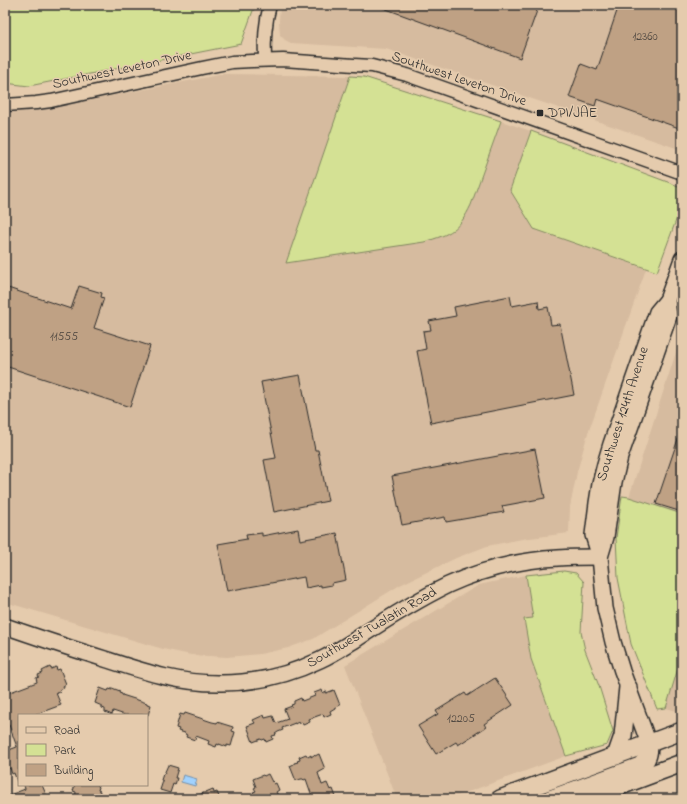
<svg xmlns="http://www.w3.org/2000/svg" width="687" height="804" font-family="'Indie Flower',sans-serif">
<rect width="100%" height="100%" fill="#e5cbad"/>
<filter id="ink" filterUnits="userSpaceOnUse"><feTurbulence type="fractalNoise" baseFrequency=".025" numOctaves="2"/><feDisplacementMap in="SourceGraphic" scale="8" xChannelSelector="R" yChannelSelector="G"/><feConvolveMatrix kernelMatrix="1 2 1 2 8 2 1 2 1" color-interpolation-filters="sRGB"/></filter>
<g filter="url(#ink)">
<g fill="#d6bb9f">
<polygon points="280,5 682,5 682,150 386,49 291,43 285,40 280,35 279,21"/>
<polygon points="224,74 350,76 287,262 471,205 501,121 531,131 510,190 534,229 646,269 587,436 577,472 570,507 569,533 522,539 487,546 456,558 400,585 313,639 288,648 260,654 227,657 191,655 163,649 5,602 5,107 74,103"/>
<polygon points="682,334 682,514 629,497"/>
<polygon points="526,575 533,618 524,620 531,659 566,756 449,799 397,799 345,665 479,585"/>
<polygon points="682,648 682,709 677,711 666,708 665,702"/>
</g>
<g fill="#d4e194" stroke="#808660">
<polygon points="5,5 255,5 241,44 29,86 5,83"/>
<path d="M350 76 364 77 501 121 471 205C459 230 451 234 424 242L286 263Z"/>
<polygon points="531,131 681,187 682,192 682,204 657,272 534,229 510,190"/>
<polygon points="622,496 629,497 682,514 682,655 666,708 657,709 631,644 618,578 616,538"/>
<polygon points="564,571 576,573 584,582 581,632 585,650 599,686 613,731 607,745 566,756 531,659 524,619 533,618 526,575"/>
</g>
<polygon fill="#a1d2fe" stroke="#728faa" points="183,775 197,779 195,786 181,782"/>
<g fill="#bfa184" stroke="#2b2b2b">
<polygon points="378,5 539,5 520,58 378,6"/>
<polygon points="619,5 682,5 682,129 597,99 595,106 569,97 581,64 597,70"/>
<polygon points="79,286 102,293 101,297 104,298 94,328 150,346 130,407 5,366 5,287 71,309"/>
<polygon points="510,296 512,306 538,301 539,309 548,307 551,325 560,324 574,395 431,423 417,351 426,349 423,331 431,330 429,321 456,316 454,307"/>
<polygon points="300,375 315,450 318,450 328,501 274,512 264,460 276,458 261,382"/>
<polygon points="681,430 682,430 682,512 656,504"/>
<polygon points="535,449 545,498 502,506 504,512 446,522 445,517 402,525 392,476"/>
<polygon points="298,529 300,540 337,533 346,580 332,583 332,585 321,587 321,585 306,588 304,577 227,591 218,544 247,539 246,535 262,533 262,536"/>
<polygon points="50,667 51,669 56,667 57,670 60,669 66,684 63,686 64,688 59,690 60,692 56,693 61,705 34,715 19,715 18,784 14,773 12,774 10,768 8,769 5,762 5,755 7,754 6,751 17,747 9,725 5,727 5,694 37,682 36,678 39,677 38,675 43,673 42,671"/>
<polygon points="495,678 513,705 484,724 486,727 458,745 456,742 436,754 418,726 438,714 436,711 465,693 467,696"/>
<polygon points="100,688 108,691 109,689 112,690 112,688 120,691 119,693 122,694 122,695 147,703 147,704 151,705 148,715 125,715 113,711 112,715 105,712 105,709 102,708 102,706 95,703"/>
<polygon points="322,690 323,693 326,691 326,693 334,690 340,705 330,711 331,714 324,717 323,714 309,719 310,722 303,725 302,722 299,724 298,722 295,724 295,723 282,728 283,730 278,732 275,734 276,735 272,736 273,739 266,742 265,739 262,740 261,739 253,742 247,726 255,723 253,720 264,715 265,718 273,716 276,723 288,719 284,709 292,706 291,705 294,704 294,701 301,698 302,701 315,696 314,693"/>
<polygon points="185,713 212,722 217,723 217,722 233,727 232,731 235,732 231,746 227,745 227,747 219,744 219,745 217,744 216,747 208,744 209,741 196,736 195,740 186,737 187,735 185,734 185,733 178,731 179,729 176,728 180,714 184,715"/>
<polygon points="306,754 308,757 311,755 311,757 314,755 315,756 319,754 325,769 318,773 322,785 327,783 330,790 333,789 336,797 331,799 313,799 306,779 304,780 303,779 301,779 296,781 290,766 294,764 294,763 298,762 297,761 300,760 299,757"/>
<polygon points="168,765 178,768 175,778 177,778 175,785 173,784 170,793 160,790 163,781 161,780 163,774 164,774"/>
<polygon points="268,774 272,782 273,781 274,784 276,783 279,790 276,792 280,799 256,799 253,792 256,791 254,788 256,787 253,779 263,775 264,776"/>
<polygon points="24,785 42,785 48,799 5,799 5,797 25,789"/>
<polygon points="75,785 98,785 98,786 99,787 98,790 100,791 98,799 75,799 76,792 73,791"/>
<polygon points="213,789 214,793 217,792 220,799 189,799"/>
</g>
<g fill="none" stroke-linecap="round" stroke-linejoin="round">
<defs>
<g id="minor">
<path d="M265 60C264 41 265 23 270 5"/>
<polyline points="5,105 36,103 51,101 202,68 232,62 252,61 283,60 354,65 372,66 407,75 682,173"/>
</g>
<g id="major">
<polyline points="600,557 606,537 614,482 620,457 669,316 667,300"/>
<path d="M5 626C39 638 73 649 108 660 145 672 181 684 222 683 255 683 289 675 320 660 333 654 345 646 358 638 387 619 417 600 448 585 483 569 521 560 558 558 572 557 586 557 600 557"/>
<polyline points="649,744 622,671 613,642 605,608 600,557 593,535 597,503 600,484 605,464 611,444 657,312 667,300 682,259"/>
</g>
<g id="highway">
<polyline points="616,756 623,736 628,687"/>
<polyline points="500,799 682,731"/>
<path d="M550 799 640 766C648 760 649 753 649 744"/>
<polyline points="585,799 682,763"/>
</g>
</defs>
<use href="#minor" stroke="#2b2b2b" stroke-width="15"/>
<use href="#major" stroke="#2b2b2b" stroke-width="18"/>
<use href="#highway" stroke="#2b2b2b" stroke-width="20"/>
<use href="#minor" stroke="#e5cbad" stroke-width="12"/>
<use href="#major" stroke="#e5cbad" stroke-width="15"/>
<use href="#highway" stroke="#e5cbad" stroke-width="17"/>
</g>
</g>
<rect fill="#2b2b2b" stroke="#e5cbad" stroke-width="1.5" x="536" y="109" width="8" height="8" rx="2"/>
<g text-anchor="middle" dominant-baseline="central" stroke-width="3" stroke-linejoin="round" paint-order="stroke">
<g font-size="12" fill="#504841">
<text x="645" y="37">12360</text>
<text x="64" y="337">11555</text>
<text x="461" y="719">12205</text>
</g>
<g font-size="14" fill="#2b2b2b" stroke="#e5cbad">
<text transform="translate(122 70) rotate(-12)">Southwest Leveton Drive</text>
<text transform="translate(459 79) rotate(19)">Southwest Leveton Drive</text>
<text transform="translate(623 414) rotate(-72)">Southwest 124th Avenue</text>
<text transform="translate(372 628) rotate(-30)">Southwest Tualatin Road</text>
</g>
<g font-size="14" fill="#2b2b2b" stroke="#e5cbad" text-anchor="start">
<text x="548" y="113">DPI/JAE</text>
</g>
</g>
<rect width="687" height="804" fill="none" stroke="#e5cbad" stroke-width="20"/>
<rect x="10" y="10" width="667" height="784" fill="none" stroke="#2b2b2b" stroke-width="1.5" filter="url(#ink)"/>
<rect x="18" y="714" width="130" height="72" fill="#e5cbad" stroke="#9b8b79"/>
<rect x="26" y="727" width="20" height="6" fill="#e5cbad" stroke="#9b8b79"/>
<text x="54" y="734" font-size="12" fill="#2b2b2b">Road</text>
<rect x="26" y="744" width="20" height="12" fill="#d4e194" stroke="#9b8b79"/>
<text x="54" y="754" font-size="12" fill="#2b2b2b">Park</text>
<rect x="26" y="764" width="20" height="12" fill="#bfa184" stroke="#9b8b79"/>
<text x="54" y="774" font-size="12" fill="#2b2b2b">Building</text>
</svg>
